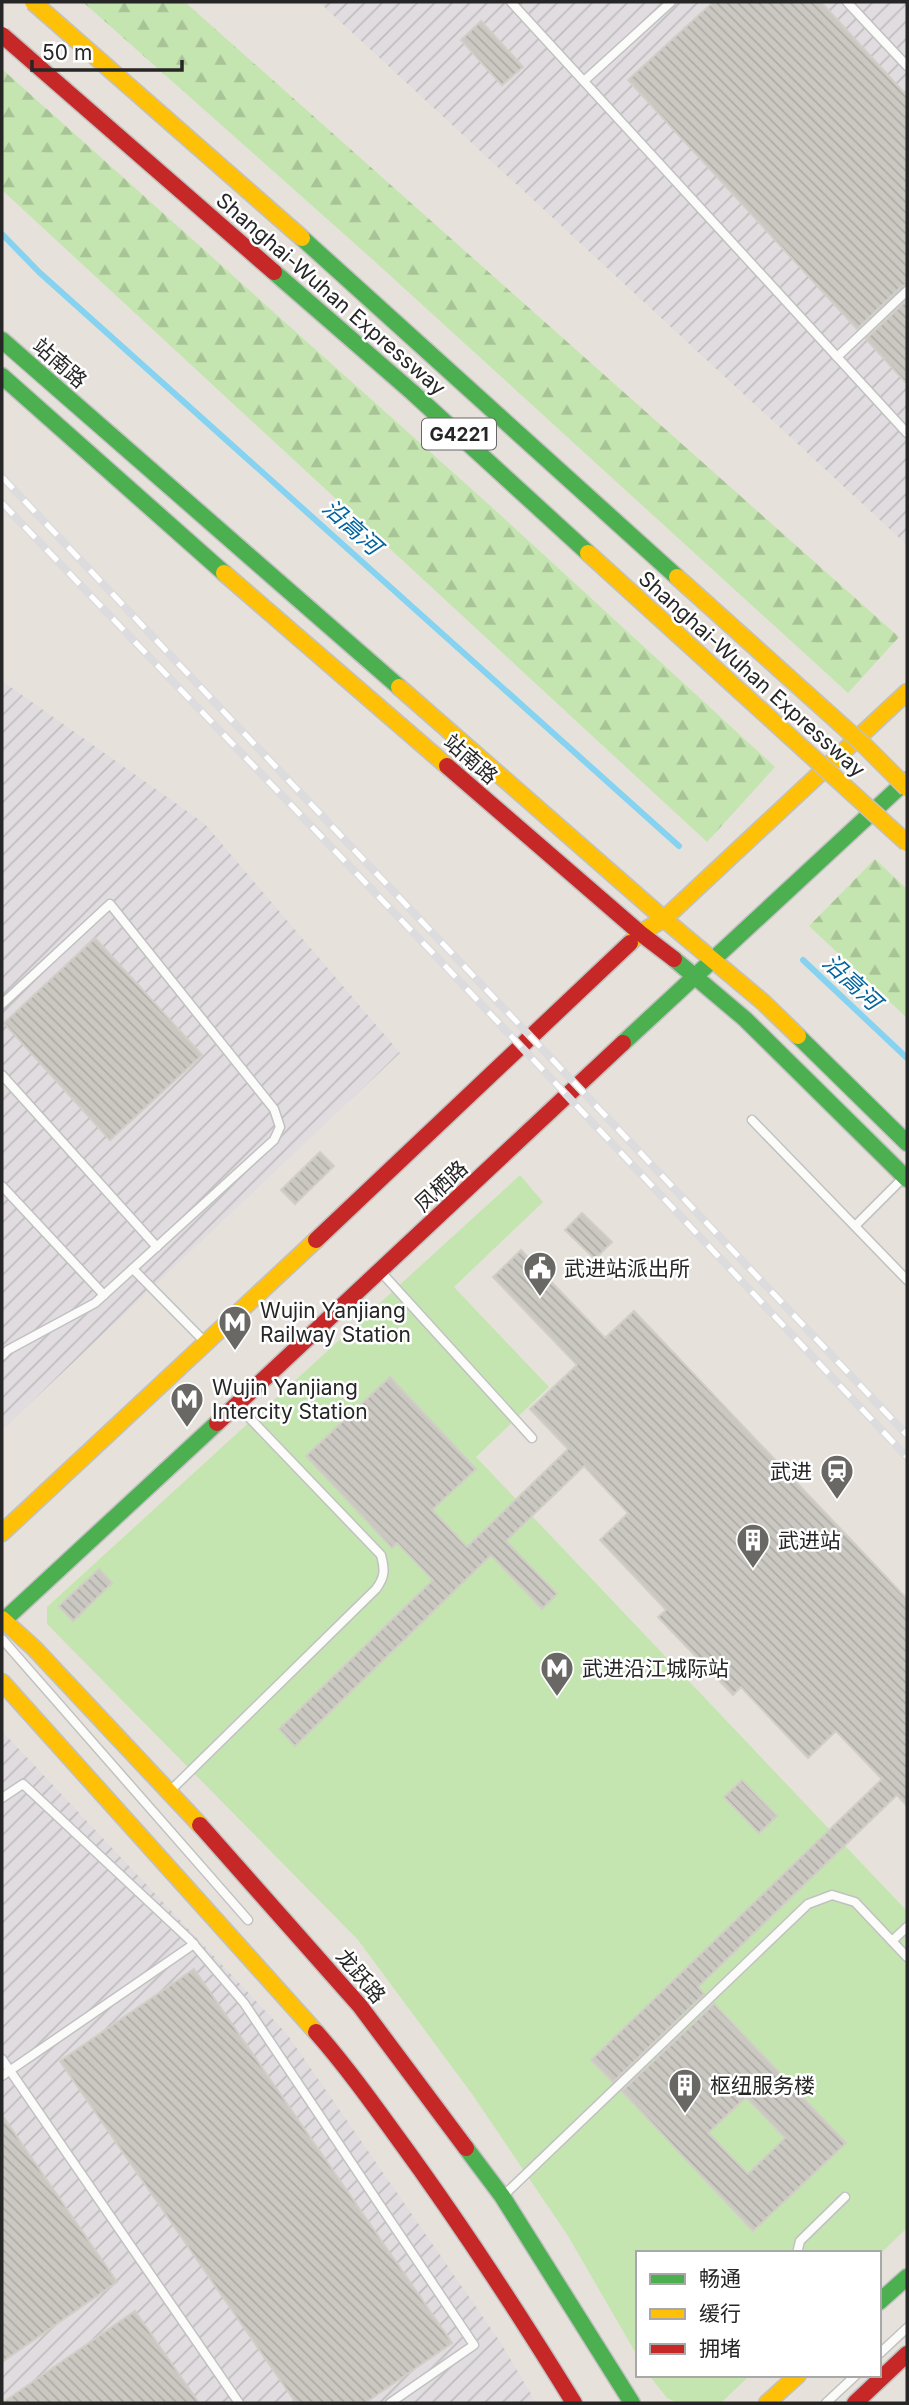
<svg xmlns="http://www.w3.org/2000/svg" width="909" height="2405" font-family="Inter,'Noto Sans SC',sans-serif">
<defs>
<pattern id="industrial-furrows" width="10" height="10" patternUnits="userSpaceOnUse" patternTransform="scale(1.75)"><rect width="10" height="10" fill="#e0dcdf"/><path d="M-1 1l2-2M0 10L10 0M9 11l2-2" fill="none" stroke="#c0bdbf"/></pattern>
<pattern id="forest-firs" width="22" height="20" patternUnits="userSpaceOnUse" patternTransform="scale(1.75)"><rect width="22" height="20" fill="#c4e5b0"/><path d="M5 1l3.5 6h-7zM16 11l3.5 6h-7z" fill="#a8c497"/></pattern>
<pattern id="building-back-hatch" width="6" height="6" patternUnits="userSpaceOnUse" patternTransform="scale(1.75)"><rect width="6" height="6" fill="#cbc8c2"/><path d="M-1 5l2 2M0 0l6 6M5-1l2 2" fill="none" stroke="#aeaca7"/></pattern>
</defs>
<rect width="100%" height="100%" fill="#e6e2db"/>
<g fill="url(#industrial-furrows)">
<polygon points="319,2 907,2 907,545"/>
<polygon points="2,681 204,823 400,1053 2,1430"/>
<polygon points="2,1731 287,2034 501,2343 536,2403 2,2403"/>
</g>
<g fill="url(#forest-firs)">
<polygon points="83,2 185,2 899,637 848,693 372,259"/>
<polygon points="2,69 495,510 775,767 707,842 2,190"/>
<polygon points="875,859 907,889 907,1018 809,926"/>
</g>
<g fill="#c4e5b0">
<polygon points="520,1175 543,1202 454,1287 549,1387 476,1457 907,1911 907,2228 879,2255 879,2253 638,2253 638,2357 568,2236 472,2094 358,1940 47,1624 47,1607"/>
<polygon points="649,2375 750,2375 721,2403 678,2403 667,2398"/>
</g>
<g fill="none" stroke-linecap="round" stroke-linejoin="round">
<g stroke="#85d2f1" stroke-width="6">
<polyline points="2,234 39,272 679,846"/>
<polyline points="803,960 907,1058"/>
</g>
</g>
<g fill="url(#building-back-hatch)" stroke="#d1cdc7" stroke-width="2" fill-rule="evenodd">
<polygon points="713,2 821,2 907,96 907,285 902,286 857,329 628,80"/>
<polygon points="481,21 523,67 502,85 461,40"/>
<polygon points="907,300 907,384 866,339"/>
<polygon points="95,938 202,1055 110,1140 4,1023"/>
<polygon points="320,1152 334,1166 295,1204 281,1190"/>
<polygon points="582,1213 612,1242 595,1259 565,1230"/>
<polygon points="521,1250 605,1338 634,1311 907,1599 907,1806 897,1795 698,1987 704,1994 613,2082 591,2060 882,1779 836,1731 808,1758 741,1687 733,1695 658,1617 666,1610 600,1540 628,1513 584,1466 506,1541 557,1594 542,1609 491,1555 295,1746 279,1729 433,1580 397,1543 392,1548 306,1456 390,1377 476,1469 432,1510 467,1547 568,1449 530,1409 577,1365 493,1277"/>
<polygon points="99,1569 112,1583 73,1621 59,1606"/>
<polygon points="742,1780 777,1816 759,1833 724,1797"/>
<polygon points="194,1969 452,2343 365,2403 296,2403 60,2061"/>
<path d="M714 2004 846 2143 753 2231 622 2091ZM746 2097 785 2138 748 2174 708 2133Z"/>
<polygon points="2,2115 117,2282 2,2362"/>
<polygon points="135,2311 199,2403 2,2403"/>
</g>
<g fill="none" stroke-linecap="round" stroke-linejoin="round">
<defs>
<g id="lane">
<polyline points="511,2 907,433"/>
<polyline points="847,2 907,66"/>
<polyline points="584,81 671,2"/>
<polyline points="837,357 907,291"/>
<polyline points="2,1004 110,904 274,1109 280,1127 274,1140 95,1303 8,1350 2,1356"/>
<polyline points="2,1075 157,1247"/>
<polyline points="752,1120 907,1280"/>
<polyline points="2,1186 104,1295"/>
<polyline points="855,1226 902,1179"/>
<polyline points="133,1269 205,1342"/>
<polyline points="381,1272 532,1438"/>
<polyline points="2,1639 248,1920"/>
<path d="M171 1790 376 1589C385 1577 385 1570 381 1555L239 1407"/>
<polyline points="2,1798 23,1784 190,1940 244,2003 474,2345 390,2403"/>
<polyline points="892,1941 907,1927"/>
<polyline points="2,2059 239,2403"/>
<polyline points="2,2076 194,1944"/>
<polyline points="504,2195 808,1904 832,1895 855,1902 907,1957"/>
<polyline points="797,2253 800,2241 845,2197"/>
<polyline points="879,2354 907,2328"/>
<polyline points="826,2403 856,2375"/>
</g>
<g id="fast">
<polyline points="2,340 399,687"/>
<polyline points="2,376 224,573"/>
<polyline points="674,959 745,1019 907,1179"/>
<polyline points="798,1036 907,1143"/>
<polyline points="623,1043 907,780"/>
<polyline points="2,1622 217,1423"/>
<polyline points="466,2148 502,2196 632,2403"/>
<polyline points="879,2302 907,2277"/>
</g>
<g id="slow">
<polyline points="224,573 447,766"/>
<polyline points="399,687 664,919 763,1002 798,1036"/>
<polyline points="630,943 640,933 664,919 907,692"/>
<polyline points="2,1533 316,1240"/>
<polyline points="2,1619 34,1648 200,1825"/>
<polyline points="2,1682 316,2032"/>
<polyline points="767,2403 798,2375"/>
</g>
<g id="jam">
<polyline points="447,766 640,933 674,959"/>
<polyline points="316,1240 630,943"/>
<polyline points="217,1423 623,1043"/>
<polyline points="200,1825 360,2006 466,2148"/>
<path d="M316 2032C345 2065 371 2101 397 2137 460 2223 518 2312 574 2403"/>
<polyline points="855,2403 907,2354"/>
</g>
</defs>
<use href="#lane" stroke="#c2c1c2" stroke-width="11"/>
<use href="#fast" stroke="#c2c1c2" stroke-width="19"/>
<use href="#slow" stroke="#c2c1c2" stroke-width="19"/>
<use href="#jam" stroke="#c2c1c2" stroke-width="19"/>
<use href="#lane" stroke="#fbfbfa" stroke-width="8"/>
<use href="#fast" stroke="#4caf50" stroke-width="16"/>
<use href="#slow" stroke="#ffc107" stroke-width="16"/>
<use href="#jam" stroke="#c62828" stroke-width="16"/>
<defs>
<g id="rail">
<polyline points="2,477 907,1435"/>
<polyline points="2,503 449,970 907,1457"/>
</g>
</defs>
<use href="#rail" stroke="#dcdbdd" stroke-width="8"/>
<use href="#rail" stroke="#fff" stroke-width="5" stroke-dasharray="16" stroke-linecap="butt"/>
<defs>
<g id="fast-bridge">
<polyline points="302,238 677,577"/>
<polyline points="274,272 412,392 588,553"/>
</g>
<g id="slow-bridge">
<polyline points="33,2 302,238"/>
<polyline points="588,553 907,843"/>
<polyline points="677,577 866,747 907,788"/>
</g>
<polyline id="jam-bridge" points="2,35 274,272"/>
</defs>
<use href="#fast-bridge" stroke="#c3c1bf" stroke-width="19" stroke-linecap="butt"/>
<use href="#slow-bridge" stroke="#c3c1bf" stroke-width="19" stroke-linecap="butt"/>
<use href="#jam-bridge" stroke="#c3c1bf" stroke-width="19" stroke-linecap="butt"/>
<use href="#fast-bridge" stroke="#4caf50" stroke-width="16"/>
<use href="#slow-bridge" stroke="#ffc107" stroke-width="16"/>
<use href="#jam-bridge" stroke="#c62828" stroke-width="16"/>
</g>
<defs>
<symbol id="civic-pin" viewBox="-11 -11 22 30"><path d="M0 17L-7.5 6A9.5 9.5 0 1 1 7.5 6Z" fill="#696865" stroke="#fff"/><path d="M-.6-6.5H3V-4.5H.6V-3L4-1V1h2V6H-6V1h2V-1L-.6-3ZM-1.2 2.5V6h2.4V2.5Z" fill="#fff"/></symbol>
<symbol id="metro-pin" viewBox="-11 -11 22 30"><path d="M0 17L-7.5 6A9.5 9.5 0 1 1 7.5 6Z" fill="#696865" stroke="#fff"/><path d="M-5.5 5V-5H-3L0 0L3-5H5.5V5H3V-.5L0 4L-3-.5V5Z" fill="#fff"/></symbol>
<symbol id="station-pin" viewBox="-11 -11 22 30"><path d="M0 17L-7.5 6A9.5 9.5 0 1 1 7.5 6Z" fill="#696865" stroke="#fff"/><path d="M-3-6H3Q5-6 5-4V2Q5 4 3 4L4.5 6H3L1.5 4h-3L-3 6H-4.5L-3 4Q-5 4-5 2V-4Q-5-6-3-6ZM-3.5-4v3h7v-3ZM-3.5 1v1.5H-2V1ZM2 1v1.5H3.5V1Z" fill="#fff"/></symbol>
<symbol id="building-pin" viewBox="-11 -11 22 30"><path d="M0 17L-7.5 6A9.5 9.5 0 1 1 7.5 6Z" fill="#696865" stroke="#fff"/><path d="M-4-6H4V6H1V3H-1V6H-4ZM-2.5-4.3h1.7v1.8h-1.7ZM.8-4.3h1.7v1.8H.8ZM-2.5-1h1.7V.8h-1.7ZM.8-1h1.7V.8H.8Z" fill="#fff"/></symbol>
</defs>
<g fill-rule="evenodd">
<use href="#civic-pin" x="521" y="1249" width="38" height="52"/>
<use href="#metro-pin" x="216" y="1303" width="38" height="52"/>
<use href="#metro-pin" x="168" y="1380" width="38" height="52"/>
<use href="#station-pin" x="818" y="1452" width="38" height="52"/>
<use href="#building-pin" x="734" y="1521" width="38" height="52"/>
<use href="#metro-pin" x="538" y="1649" width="38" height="52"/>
<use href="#building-pin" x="666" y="2066" width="38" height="52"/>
</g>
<g text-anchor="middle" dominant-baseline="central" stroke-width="5" stroke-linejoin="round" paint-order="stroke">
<rect fill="#fff" stroke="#676767" stroke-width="2" x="422" y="418.5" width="74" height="31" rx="5"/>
<g font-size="19" font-weight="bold" fill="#262626">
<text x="459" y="434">G4221</text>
</g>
<g font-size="21" fill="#262626" stroke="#fff">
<text transform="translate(331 294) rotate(41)">Shanghai-Wuhan Expressway</text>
<text transform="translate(60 363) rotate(41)">站南路</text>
<text transform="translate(752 674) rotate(42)">Shanghai-Wuhan Expressway</text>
<text transform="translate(471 759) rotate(41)">站南路</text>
<text transform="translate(441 1186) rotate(-43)">凤栖路</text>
<text transform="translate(361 1976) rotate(50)">龙跃路</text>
</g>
<g font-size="21" fill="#262626" stroke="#fff" text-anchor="start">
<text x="564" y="1268">武进站派出所</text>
<text x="260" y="1310">Wujin Yanjiang<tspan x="260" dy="24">Railway Station</tspan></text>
<text x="212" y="1387">Wujin Yanjiang<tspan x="212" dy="24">Intercity Station</tspan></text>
<text x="812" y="1471" text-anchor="end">武进</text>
<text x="778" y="1540">武进站</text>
<text x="582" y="1668">武进沿江城际站</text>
<text x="710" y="2085">枢纽服务楼</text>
</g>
<g font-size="23" font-style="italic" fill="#0165a0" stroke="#fff">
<text transform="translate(352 527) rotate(42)">沿高河</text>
<text transform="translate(852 982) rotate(43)">沿高河</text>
</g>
</g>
<rect width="909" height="2405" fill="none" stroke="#262626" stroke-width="7"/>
<rect x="636" y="2251" width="245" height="126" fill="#ffffff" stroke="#a8a8a8" stroke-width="2"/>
<rect x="650" y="2274" width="35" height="10" fill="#4caf50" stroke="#a8a8a8" stroke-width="2"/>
<text x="699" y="2286" font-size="21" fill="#262626">畅通</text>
<rect x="650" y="2309" width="35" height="10" fill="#ffc107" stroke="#a8a8a8" stroke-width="2"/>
<text x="699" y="2321" font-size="21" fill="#262626">缓行</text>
<rect x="650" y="2344" width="35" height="10" fill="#c62828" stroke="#a8a8a8" stroke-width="2"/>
<text x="699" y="2356" font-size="21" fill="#262626">拥堵</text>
<path d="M32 60v10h150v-10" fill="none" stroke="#262626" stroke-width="3.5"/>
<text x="42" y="60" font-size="21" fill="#262626" stroke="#ffffff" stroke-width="5" paint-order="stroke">50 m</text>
</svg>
